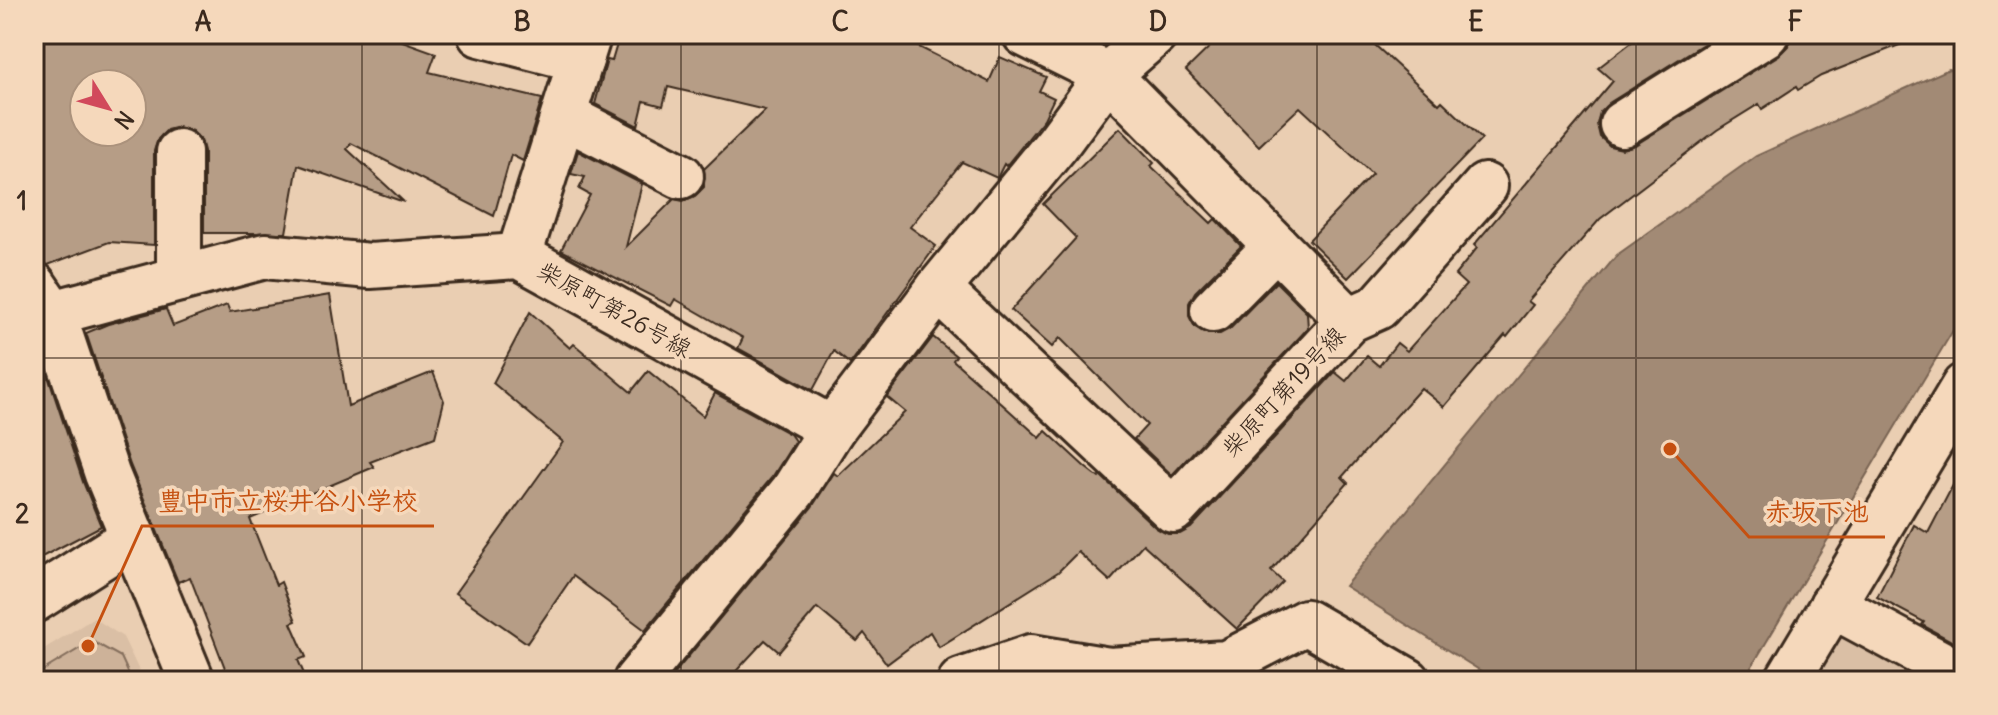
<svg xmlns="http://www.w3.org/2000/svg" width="1998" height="715" font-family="Delius,'Klee One',sans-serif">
<rect width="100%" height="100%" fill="#eaceb2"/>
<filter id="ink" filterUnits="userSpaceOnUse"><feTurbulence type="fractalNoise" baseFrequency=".0125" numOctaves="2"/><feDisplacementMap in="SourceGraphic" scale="16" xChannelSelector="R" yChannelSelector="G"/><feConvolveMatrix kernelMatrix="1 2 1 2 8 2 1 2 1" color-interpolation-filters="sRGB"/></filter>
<g filter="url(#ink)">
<g fill="#dabfa5">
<polygon points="94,618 123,637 144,681 34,681 34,655"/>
<polygon points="1841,636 1842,636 1926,681 1816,681"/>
</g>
<polygon fill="#cdb299" stroke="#846e5c" stroke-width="2" points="92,641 121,657 132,681 34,681 34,676"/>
<polygon fill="#a28a75" stroke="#796452" stroke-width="2" points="1949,69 1964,72 1964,312 1743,681 1497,681 1345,586 1617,255 1756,156"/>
<g fill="#b69d86" stroke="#3b2a1e" stroke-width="2" fill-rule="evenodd">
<path d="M34 34H383L436 53 429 72 542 99 523 161 511 155 494 216 351 143 347 149 404 202 298 165 286 233H204V151L201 140 192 131 178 127 167 130 158 139 154 151V245L109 242 48 265 34 260ZM84 84H132V132H84Z"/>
<polygon points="620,34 893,34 989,82 1000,57 1046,77 1039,91 1054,98 1044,119 1006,166 1004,164 997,178 962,162 910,227 936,246 850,364 834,351 813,390 738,348 743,338 675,299 671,306 561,250 590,195 579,189 585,177 571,174 578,151 642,184 626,247 674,199 683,201 695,196 704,187 704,169 765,110 668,87 663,106 644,101 638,126 595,104 607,60 612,61"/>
<polygon points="1223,34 1363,34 1439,104 1442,101 1482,139 1348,278 1309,240 1372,174 1300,107 1259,146 1186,70"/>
<polygon points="1642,34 1719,34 1609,103 1600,112 1597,124 1600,137 1610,146 1622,149 1635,145 1779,55 1788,46 1791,34 1922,36 1821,76 1798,90 1796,87 1762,109 1759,104 1717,130 1600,219 1528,301 1533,305 1507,337 1505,335 1444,407 1421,388 1342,477 1348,483 1271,571 1283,582 1237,629 1143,544 1110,581 1078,552 1058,572 939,647 930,632 887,664 864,633 857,641 817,608 779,652 765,640 727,681 668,681 812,507 834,473 838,476 905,412 887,397 933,337 956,356 953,360 1040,438 1046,431 1085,467 1099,478 1101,476 1156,528 1168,534 1180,534 1191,528 1335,372 1346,381 1367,356 1379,366 1397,343 1407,351 1466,285 1455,275 1477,248 1474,245 1613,81 1598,68"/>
<polygon points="1120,128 1154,163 1151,166 1211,223 1215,219 1241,246 1195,292 1189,303 1189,316 1195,327 1208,334 1220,334 1231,328 1276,282 1307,313 1308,328 1172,475 1134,439 1147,425 1060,338 1052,347 1011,310 1076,238 1043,204"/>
<polygon points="330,295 348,406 433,372 444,401 435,437 370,462 374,467 250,519 276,585 281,582 296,621 291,623 306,657 298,660 307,681 230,681 190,577 178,582 130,465 86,333 108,324 166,309 173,326 227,305 230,312"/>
<polygon points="530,312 570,348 574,344 631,392 648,371 703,416 715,393 790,434 795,441 773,476 645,630 573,576 527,643 455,593 563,442 493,383"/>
<polygon points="40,352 83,482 101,526 34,561 34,354"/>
<polygon points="1964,464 1964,648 1922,625 1924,622 1877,597 1914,525 1928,533"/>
</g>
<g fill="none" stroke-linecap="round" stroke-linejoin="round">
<defs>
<g id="minor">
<polyline points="480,34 581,60"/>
<polyline points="564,116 681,176"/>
<polyline points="1622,124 1766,34"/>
<polyline points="179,152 179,279"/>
<polyline points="519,256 589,34"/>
<polyline points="34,285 53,313 107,474 192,681"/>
<polyline points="938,289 1173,510 1349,320 1108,75 1025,34"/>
<polyline points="1213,310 1276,246"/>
<polyline points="53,313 265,256 370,266 519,256 832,429"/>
<polyline points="1349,320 1378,307 1485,186"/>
<polyline points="34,600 133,537"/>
<polyline points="1832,605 1964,676"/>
<polyline points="636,681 793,491 832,429 938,289 1057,144 1108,75 1155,34"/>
<polyline points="961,681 1031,657 1109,670 1227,663 1306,622 1408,681"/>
<polyline points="1787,681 1964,386"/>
</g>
</defs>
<use href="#minor" stroke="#3b2a1e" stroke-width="50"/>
<use href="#minor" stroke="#f5d8bb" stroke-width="44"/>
</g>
</g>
<path fill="none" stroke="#3b2a1e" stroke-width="2" stroke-opacity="0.55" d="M362 34V681M681 34V681M999 34V681M1317 34V681M1636 34V681M34 358H1964"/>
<g text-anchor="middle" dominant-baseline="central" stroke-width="7" stroke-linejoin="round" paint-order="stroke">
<g font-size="24" fill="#3b2a1e" stroke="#f5d8bb">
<text transform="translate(615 309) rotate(29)">柴原町第26号線</text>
<text transform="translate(1283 391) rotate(-47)">柴原町第19号線</text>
</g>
</g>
<path fill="none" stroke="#c55010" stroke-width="3" d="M88 646L142 526H434M1670 449L1749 537H1885"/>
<g fill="#c55010" stroke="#f5d8bb" stroke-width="3">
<circle cx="88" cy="646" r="8"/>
<circle cx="1670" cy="449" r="8"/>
</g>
<g font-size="26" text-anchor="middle" font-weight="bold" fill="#c55010" stroke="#f5d8bb" stroke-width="7" stroke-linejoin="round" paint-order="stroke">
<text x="288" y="510">豊中市立桜井谷小学校</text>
<text x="1817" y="521">赤坂下池</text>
</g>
<rect width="1998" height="715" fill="none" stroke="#f5d8bb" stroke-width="88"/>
<g transform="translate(108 108) rotate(127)"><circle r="38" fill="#f5d8bb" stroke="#ab927c" stroke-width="2"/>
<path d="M0-6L14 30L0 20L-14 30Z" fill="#d1495b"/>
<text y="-12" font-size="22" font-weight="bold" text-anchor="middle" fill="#3b2a1e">N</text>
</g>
<rect x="44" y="44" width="1910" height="627" fill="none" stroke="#3b2a1e" stroke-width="3"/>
<g font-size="26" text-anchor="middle" font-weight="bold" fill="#3b2a1e">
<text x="203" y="31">A</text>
<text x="522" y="31">B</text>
<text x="840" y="31">C</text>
<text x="1158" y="31">D</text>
<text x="1476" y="31">E</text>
<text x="1795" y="31">F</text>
<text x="22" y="210">1</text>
<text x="22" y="523">2</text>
</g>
</svg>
